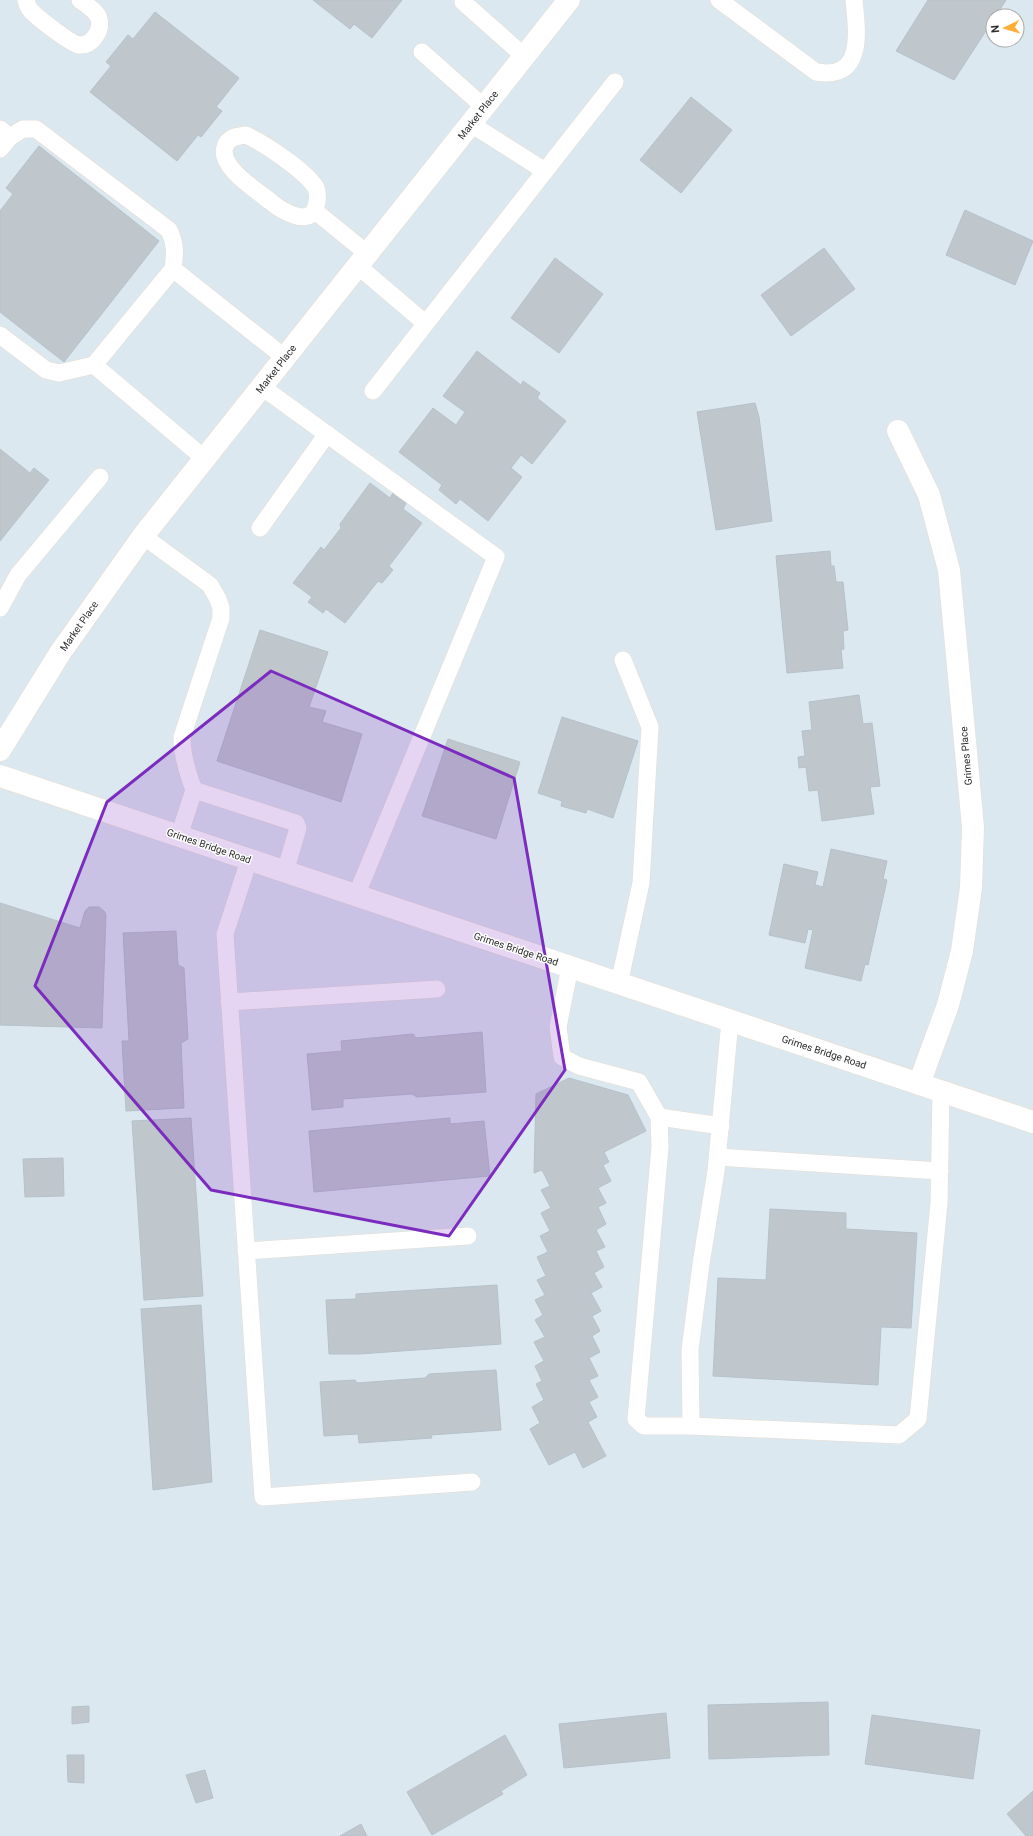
<svg xmlns="http://www.w3.org/2000/svg" width="1033" height="1836" font-family="Roboto,sans-serif">
<rect width="100%" height="100%" fill="#dce8ef"/>
<g fill="#bfc7cd" stroke="#b5c1ca">
<polygon points="313,0 402,0 372,38 354,24 350,29"/>
<polygon points="928,0 1006,0 996,16 993,16 993,20 954,80 896,51"/>
<polygon points="155,12 239,78 216,107 222,111 201,137 198,135 177,161 90,92 111,66 106,62 128,35 133,39"/>
<polygon points="691,97 732,130 681,193 640,160"/>
<polygon points="39,146 159,241 64,362 0,312 0,211 13,194 6,188"/>
<polygon points="965,210 1033,241 1015,285 946,255"/>
<polygon points="824,248 855,289 791,336 761,295"/>
<polygon points="555,258 603,294 559,353 511,318"/>
<polygon points="477,351 521,385 523,381 540,393 537,398 566,421 532,464 521,455 511,468 522,477 488,521 460,499 456,504 439,490 442,485 399,452 433,408 456,425 465,412 443,396"/>
<polygon points="755,403 759,417 772,521 716,530 697,412"/>
<polygon points="0,449 30,473 34,468 49,480 0,541"/>
<polygon points="370,483 390,498 393,493 406,503 403,509 422,523 389,566 393,570 382,583 378,581 345,623 326,609 323,613 308,602 312,597 293,583 321,547 324,550 341,528 340,524"/>
<polygon points="830,551 831,566 834,566 836,582 843,582 848,630 843,631 844,649 841,650 843,668 787,673 776,556"/>
<polygon points="260,630 328,652 309,707 326,711 322,722 362,734 341,802 217,761"/>
<polygon points="859,695 863,724 872,723 880,786 870,787 874,814 822,821 818,790 809,791 806,767 799,768 798,757 805,756 802,731 812,730 809,702"/>
<polygon points="562,717 638,741 613,818 587,809 586,813 561,806 562,801 538,793"/>
<polygon points="448,739 520,762 496,839 422,816"/>
<polygon points="831,849 887,861 883,879 887,880 868,965 865,964 861,981 805,968 813,930 808,929 805,943 769,935 784,864 818,872 815,885 823,887"/>
<polygon points="0,903 80,928 85,911 89,907 99,907 105,912 106,915 102,1028 0,1025"/>
<polygon points="176,931 178,965 184,968 188,1039 181,1043 184,1108 126,1111 122,1041 129,1041 123,933"/>
<polygon points="482,1032 486,1092 417,1097 412,1094 343,1099 343,1107 312,1110 307,1054 342,1051 341,1041 413,1034 416,1038"/>
<polygon points="569,1078 628,1095 646,1131 604,1152 609,1162 603,1165 611,1181 598,1188 606,1203 598,1207 606,1224 596,1230 605,1247 596,1251 604,1267 594,1273 602,1287 591,1293 601,1311 592,1316 600,1331 592,1336 600,1352 589,1358 598,1376 589,1380 598,1397 589,1402 597,1417 588,1422 606,1456 583,1468 575,1452 549,1465 530,1429 540,1423 532,1407 544,1400 536,1384 542,1381 535,1366 544,1361 534,1342 545,1337 535,1320 543,1315 535,1300 545,1295 537,1280 546,1276 537,1257 548,1252 540,1236 550,1231 541,1213 551,1208 541,1190 550,1186 542,1170 534,1173 536,1094"/>
<polygon points="191,1118 203,1296 144,1300 132,1121"/>
<polygon points="450,1118 450,1124 484,1121 490,1176 314,1192 309,1131"/>
<polygon points="63,1158 64,1196 25,1197 23,1159"/>
<polygon points="770,1209 846,1213 846,1229 917,1233 911,1328 881,1327 878,1385 713,1376 718,1278 766,1280"/>
<polygon points="497,1285 501,1344 359,1354 329,1354 326,1300 356,1299 356,1294"/>
<polygon points="201,1305 212,1482 153,1490 141,1309"/>
<polygon points="496,1370 501,1430 431,1435 432,1438 359,1443 358,1434 324,1436 320,1382 355,1380 357,1383 425,1378 429,1374"/>
<polygon points="828,1702 829,1755 709,1759 708,1705"/>
<polygon points="89,1706 89,1722 72,1724 72,1707"/>
<polygon points="666,1713 670,1758 564,1768 559,1724"/>
<polygon points="872,1715 980,1730 973,1779 865,1764"/>
<polygon points="505,1735 527,1775 501,1791 503,1794 432,1835 407,1792"/>
<polygon points="67,1755 84,1755 84,1783 68,1782"/>
<polygon points="205,1770 213,1798 196,1803 186,1775"/>
<polygon points="1033,1791 1033,1836 1026,1836 1007,1814"/>
<polygon points="361,1824 367,1836 340,1836"/>
</g>
<g fill="none" stroke-linecap="round" stroke-linejoin="round">
<defs>
<g id="service">
<path d="M26 0C27 4 28 8 31 11 38 18 71 44 79 45 92 46 102 31 99 19 97 11 86 5 80 0"/>
<path d="M719 0 816 72C865 80 857 32 854 0"/>
<polyline points="463,2 524,56"/>
<polyline points="422,52 484,107"/>
<polyline points="471,124 545,171 615,82"/>
<polyline points="0,129 10,137 0,149"/>
<path d="M246 135C264 143 307 172 316 188 318 193 318 201 316 206 310 228 282 211 271 202 258 191 218 167 225 147 228 137 237 136 246 135Z"/>
<path d="M10 137 23 129H36L169 230C176 244 175 254 173 269"/>
<polyline points="315,211 368,254"/>
<polyline points="358,266 425,323"/>
<polyline points="0,335 46,370 59,373 94,365 205,459"/>
<polyline points="94,365 173,269 284,357"/>
<polyline points="262,387 496,557 356,896"/>
<polyline points="373,391 545,171"/>
<polyline points="260,528 327,434"/>
<path d="M143 536 210 585 218 599 221 608V618L182 737C182 756 187 772 194 790"/>
<polyline points="0,608 18,575 100,477"/>
<polyline points="179,836 194,790 296,823 298,828 285,872"/>
<polyline points="249,860 225,934 263,1497 472,1482"/>
<polyline points="570,967 558,1027 562,1057 579,1066 639,1082 659,1117 660,1147 636,1419 644,1426 691,1426 899,1435 918,1419 939,1203 941,1091"/>
<polyline points="619,984 641,883 650,727 623,660"/>
<polyline points="229,1002 437,989"/>
<polyline points="659,1117 721,1126"/>
<polyline points="718,1157 940,1171"/>
<polyline points="246,1251 468,1236"/>
<polyline points="691,1426 690,1350 701,1264 716,1171 730,1021"/>
</g>
<g id="minor">
<polyline points="898,431 929,495 949,570 973,827 971,888 962,951 948,1005 919,1084"/>
<polyline points="0,750 60,653 143,536 569,0"/>
</g>
<polyline id="tertiary" points="0,776 1033,1122"/>
</defs>
<use href="#service" stroke="#e6ddd1" stroke-width="18"/>
<use href="#minor" stroke="#e6ddd1" stroke-width="23"/>
<use href="#tertiary" stroke="#e6ddd1" stroke-width="23"/>
<use href="#service" stroke="#fff" stroke-width="17"/>
<use href="#minor" stroke="#fff" stroke-width="22"/>
<use href="#tertiary" stroke="#fff" stroke-width="22"/>
</g>
<path fill="#7b2cbf" fill-opacity="0.2" stroke="#7b2cbf" stroke-width="3" stroke-linejoin="round" d="M271 671 514 778 565 1070 449 1236 211 1190 35 986 107 802Z"/>
<g text-anchor="middle" dominant-baseline="central" stroke-width="3" stroke-linejoin="round" paint-order="stroke">
<g font-size="10" fill="#2b2b2b" stroke="#fff">
<text transform="translate(478 115) rotate(-52)">Market Place</text>
<text transform="translate(276 369) rotate(-52)">Market Place</text>
<text transform="translate(79 626) rotate(-55)">Market Place</text>
<text transform="translate(966 756) rotate(-95)">Grimes Place</text>
<text transform="translate(209 846) rotate(19)">Grimes Bridge Road</text>
<text transform="translate(516 949) rotate(18)">Grimes Bridge Road</text>
<text transform="translate(824 1052) rotate(18)">Grimes Bridge Road</text>
</g>
</g>
<g transform="translate(1005 28) rotate(265)"><circle r="19" fill="#ffffff" stroke="#aaaaaa"/>
<path d="M0-3L7 15L0 10L-7 15Z" fill="#ffae39"/>
<text y="-6" font-size="11" font-weight="bold" text-anchor="middle" fill="#2b2b2b">N</text>
</g>
</svg>
